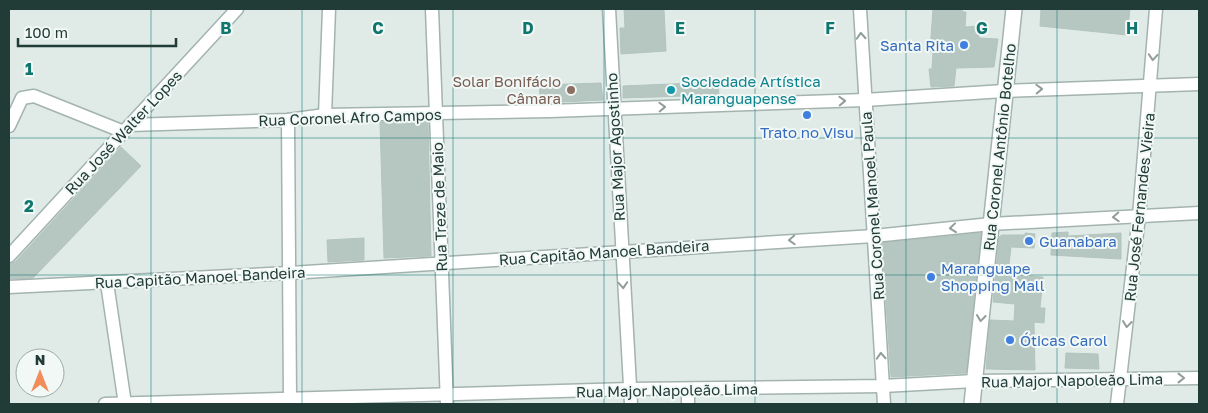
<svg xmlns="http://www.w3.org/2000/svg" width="1208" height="413" font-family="'Golos Text',sans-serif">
<rect width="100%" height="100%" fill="#e0ebe7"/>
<g fill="#b6c6c1" stroke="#b3c5bf">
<polygon points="624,9 664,9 666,51 621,54 620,28 625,28"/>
<polygon points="933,9 963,9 962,12 966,12 965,27 979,26 979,38 998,39 994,67 956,68 954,86 931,87 929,69 932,69 933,53 930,51"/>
<polygon points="1041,9 1130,9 1127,35 1040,26"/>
<polygon points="718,82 719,95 623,98 623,86"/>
<polygon points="601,83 603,100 561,102 561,94 540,95 539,85"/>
<polygon points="428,121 431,256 384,258 380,122"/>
<polygon points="121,147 141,166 33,278 9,279 9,264 15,262"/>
<polygon points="1068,232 1068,236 1121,233 1121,259 1051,255 1052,233"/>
<polygon points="981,233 966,373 891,377 882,243"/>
<polygon points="1025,233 1035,234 1034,248 1011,247 1008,274 1043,277 1040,308 1045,308 1044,323 1034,322 1035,370 986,369 990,320 1014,321 1015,304 993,302 999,237 1002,235 1025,235"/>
<polygon points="364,238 364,260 328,262 327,240"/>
<polygon points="1066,353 1098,354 1099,369 1065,368"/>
</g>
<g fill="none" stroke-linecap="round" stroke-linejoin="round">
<defs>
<g id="minor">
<polyline points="432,9 447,404"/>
<polyline points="609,9 631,404"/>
<polyline points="860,9 884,404"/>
<polyline points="325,115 329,9"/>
<polyline points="288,120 290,399"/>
<polyline points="130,125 288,120 325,115 550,111 865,100 1004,91 1199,84"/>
<polyline points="9,126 22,98 34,96 124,132"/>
<polyline points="9,256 237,9"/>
<polyline points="107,283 125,404"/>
<polyline points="9,287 290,273 874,236 991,224 1199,213"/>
<polyline points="688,389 688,404"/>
<polyline points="105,404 630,389 883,386 974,381 1199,378"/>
<polyline points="1117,404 1139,216 1156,9"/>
</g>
<polyline id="tertiary" points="972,404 1014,9"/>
</defs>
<use href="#minor" stroke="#a3b3af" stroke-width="15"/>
<use href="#tertiary" stroke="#a3b3af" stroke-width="18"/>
<use href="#minor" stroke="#fff" stroke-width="12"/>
<use href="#tertiary" stroke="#fff" stroke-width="15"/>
</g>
<defs><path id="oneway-chevron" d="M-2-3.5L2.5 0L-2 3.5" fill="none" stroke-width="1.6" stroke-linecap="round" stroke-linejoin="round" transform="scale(1.25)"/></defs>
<g stroke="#909d9b">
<use href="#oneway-chevron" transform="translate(861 36) rotate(-93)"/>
<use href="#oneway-chevron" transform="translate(1153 57) rotate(94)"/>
<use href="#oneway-chevron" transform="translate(1039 89) rotate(-2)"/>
<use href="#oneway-chevron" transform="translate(842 101) rotate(-2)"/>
<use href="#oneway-chevron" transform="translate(662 107) rotate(-2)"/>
<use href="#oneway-chevron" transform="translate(1116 217) rotate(177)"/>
<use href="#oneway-chevron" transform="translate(953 228) rotate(174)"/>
<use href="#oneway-chevron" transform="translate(792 240) rotate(177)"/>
<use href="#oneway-chevron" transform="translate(623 285) rotate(86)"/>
<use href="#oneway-chevron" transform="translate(981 318) rotate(96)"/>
<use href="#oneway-chevron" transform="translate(1127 324) rotate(97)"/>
<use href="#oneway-chevron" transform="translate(881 356) rotate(-93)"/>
<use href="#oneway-chevron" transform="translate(1181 378)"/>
</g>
<path fill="none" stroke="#0f766e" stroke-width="1" stroke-opacity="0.55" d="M151 9V404M302 9V404M453 9V404M604 9V404M755 9V404M906 9V404M1057 9V404M9 138H1199M9 275H1199"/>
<g fill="#3f7fe0" stroke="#f1f8f5" stroke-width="2">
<circle cx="964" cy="45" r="5"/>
<circle cx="807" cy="115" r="5"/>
<circle cx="1029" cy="241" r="5"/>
<circle cx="931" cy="277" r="5"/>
<circle cx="1010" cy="340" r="5"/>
</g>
<circle fill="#8d6e63" stroke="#f1f8f5" stroke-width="2" cx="571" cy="90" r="5"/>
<circle fill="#0f9aa8" stroke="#f1f8f5" stroke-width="2" cx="671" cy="90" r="5"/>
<g text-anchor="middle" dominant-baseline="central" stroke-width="4" stroke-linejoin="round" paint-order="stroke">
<g font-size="15" fill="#366cbe" stroke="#f1f8f5" text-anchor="start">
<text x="954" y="45" text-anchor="end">Santa Rita</text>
<text x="807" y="132" text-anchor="middle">Trato no Visu</text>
<text x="1039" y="241">Guanabara</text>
<text x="941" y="268">Maranguape<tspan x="941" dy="17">Shopping Mall</tspan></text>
<text x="1020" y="340">Óticas Carol</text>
</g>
<g font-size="15" fill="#785e54" stroke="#f1f8f5" text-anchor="end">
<text x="561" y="81">Solar Bonifácio<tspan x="561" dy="17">Câmara</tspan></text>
</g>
<g font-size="15" fill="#0d838f" stroke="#f1f8f5" text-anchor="start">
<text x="681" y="81">Sociedade Artística<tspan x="681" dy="17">Maranguapense</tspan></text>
</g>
<g font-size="15" fill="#213b37" stroke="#f1f8f5">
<text transform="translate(350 117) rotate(-2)">Rua Coronel Afro Campos</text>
<text transform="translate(123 132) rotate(-47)">Rua José Walter Lopes</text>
<text transform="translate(615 147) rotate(-93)">Rua Major Agostinho</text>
<text transform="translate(999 147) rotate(-84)">Rua Coronel Antônio Botelho</text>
<text transform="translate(872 206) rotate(-94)">Rua Coronel Manoel Paula</text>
<text transform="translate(439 207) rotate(-92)">Rua Treze de Maio</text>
<text transform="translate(1139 207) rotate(-84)">Rua José Fernandes Vieira</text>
<text transform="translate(604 252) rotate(-4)">Rua Capitão Manoel Bandeira</text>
<text transform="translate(200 277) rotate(-3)">Rua Capitão Manoel Bandeira</text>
<text transform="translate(1072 380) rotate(-1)">Rua Major Napoleão Lima</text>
<text transform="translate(667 390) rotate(-1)">Rua Major Napoleão Lima</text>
</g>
</g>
<g font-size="16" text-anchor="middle" font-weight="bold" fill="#0f766e" stroke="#f1f8f5" stroke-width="4" stroke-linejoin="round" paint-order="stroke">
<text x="226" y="34">B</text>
<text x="378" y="34">C</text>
<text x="528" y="34">D</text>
<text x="680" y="34">E</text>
<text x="830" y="34">F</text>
<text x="982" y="34">G</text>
<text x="1132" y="34">H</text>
<text x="29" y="75">1</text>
<text x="29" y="212">2</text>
</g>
<rect width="1208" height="413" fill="none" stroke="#213b37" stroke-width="20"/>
<g transform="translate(40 373)"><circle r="24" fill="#f1f8f5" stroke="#9eaca9"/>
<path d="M0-4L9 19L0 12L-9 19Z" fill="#f08d59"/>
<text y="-8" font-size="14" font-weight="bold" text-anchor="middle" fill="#213b37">N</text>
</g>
<path d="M18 38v8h158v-8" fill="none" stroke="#213b37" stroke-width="2.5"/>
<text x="25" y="38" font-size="15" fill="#213b37" stroke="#f1f8f5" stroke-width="4" paint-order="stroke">100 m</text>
</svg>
